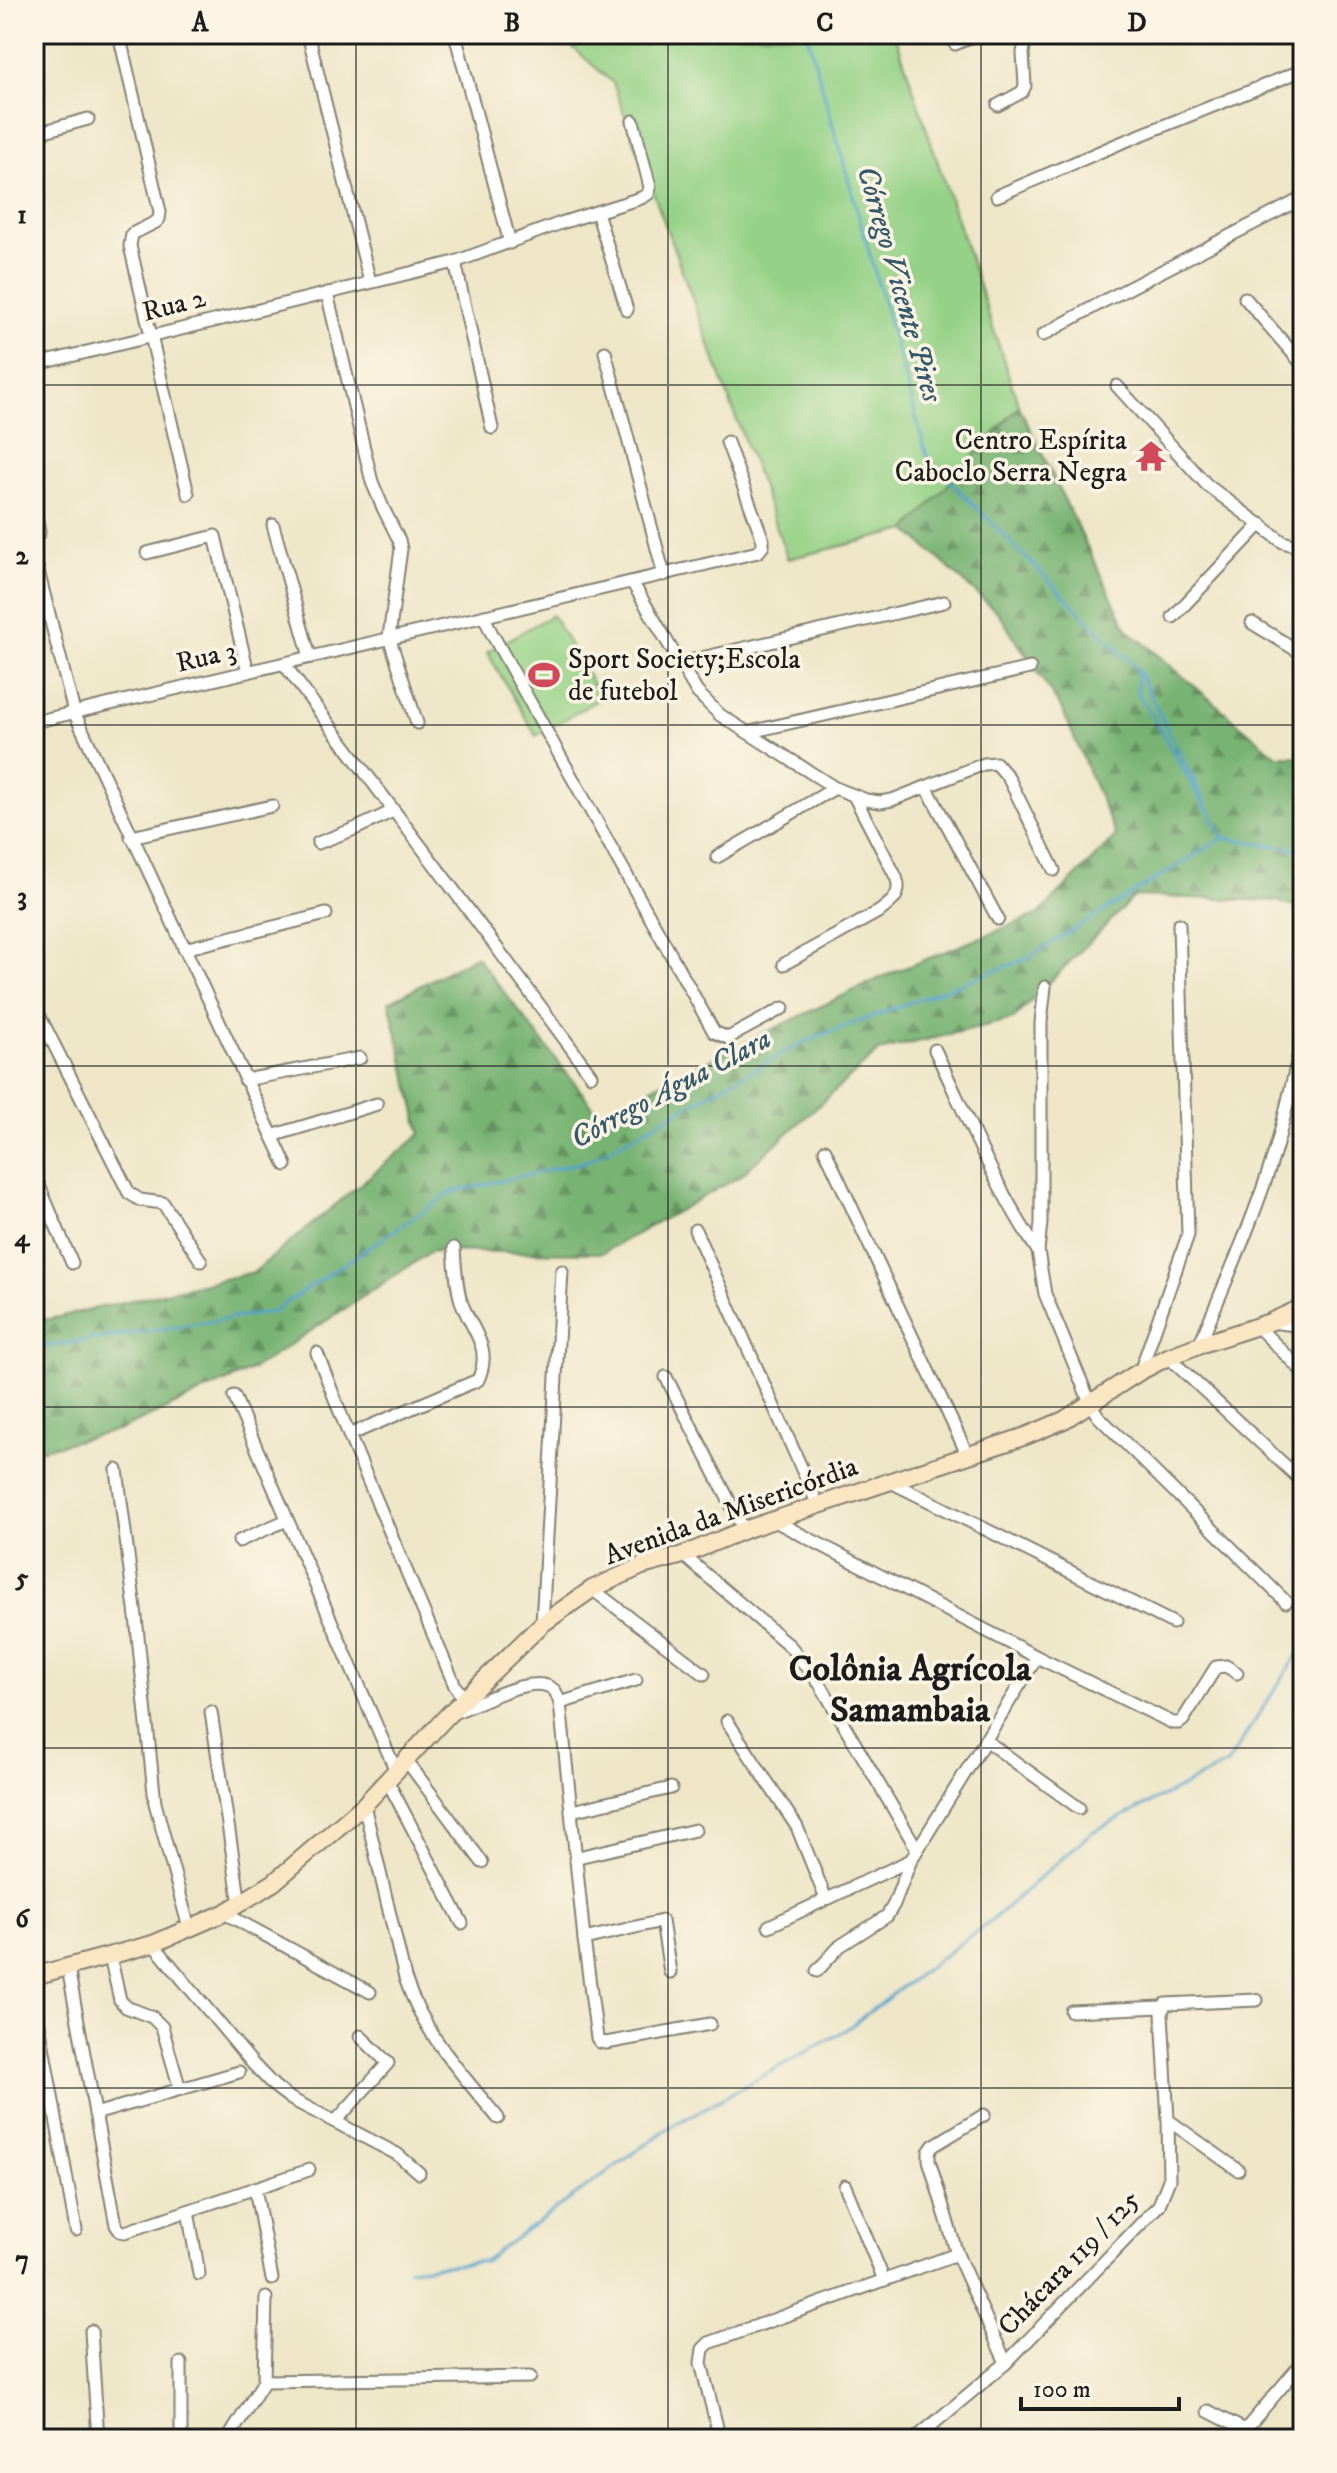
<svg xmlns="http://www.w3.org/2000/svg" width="1337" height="2473" font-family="'IM FELL DW Pica',serif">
<defs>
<pattern id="forest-firs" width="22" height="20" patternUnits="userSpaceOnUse" patternTransform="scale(2)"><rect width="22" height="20" fill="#78b373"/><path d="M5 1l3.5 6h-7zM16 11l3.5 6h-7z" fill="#62915e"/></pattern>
</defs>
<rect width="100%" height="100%" fill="#fcf5e5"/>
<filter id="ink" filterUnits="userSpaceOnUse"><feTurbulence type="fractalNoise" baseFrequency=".0125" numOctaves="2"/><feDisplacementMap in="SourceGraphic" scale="16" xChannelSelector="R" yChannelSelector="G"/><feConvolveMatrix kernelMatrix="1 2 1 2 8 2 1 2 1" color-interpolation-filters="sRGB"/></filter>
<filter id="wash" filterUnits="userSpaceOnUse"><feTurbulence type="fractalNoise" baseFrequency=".006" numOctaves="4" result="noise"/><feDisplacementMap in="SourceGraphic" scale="32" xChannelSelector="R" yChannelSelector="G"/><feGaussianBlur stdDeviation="1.8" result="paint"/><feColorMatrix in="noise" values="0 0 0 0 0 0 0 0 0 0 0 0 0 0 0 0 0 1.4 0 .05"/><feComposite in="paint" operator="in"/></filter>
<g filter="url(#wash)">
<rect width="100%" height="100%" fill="#eee6c7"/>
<polygon fill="url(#forest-firs)" stroke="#4a6848" stroke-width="2" points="1019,406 1127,629 1277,756 1303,757 1303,910 1277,901 1135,896 1013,1019 879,1051 739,1177 602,1253 432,1251 253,1369 120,1430 34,1451 34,1306 45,1320 254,1272 421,1134 389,1002 476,956 598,1113 882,977 1039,914 1116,836 1063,711 998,613 907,530"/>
<g fill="#95d186" stroke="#587651" stroke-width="2">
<polygon points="558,34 895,34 1019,406 907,530 788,559 613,83"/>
<polygon points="552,615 601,698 536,736 487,652"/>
</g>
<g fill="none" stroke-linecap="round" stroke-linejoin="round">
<g stroke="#52a3cc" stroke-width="3">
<polyline points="1137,670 1137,691 1206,808"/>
<polyline points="1224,838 1303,850"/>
<polyline points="34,1342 42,1347 272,1312 452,1192 588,1161 804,1042 1026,959 1223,838 1137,669 928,459 807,34"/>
<polyline points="34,1357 41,1347"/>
<polyline points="408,2269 484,2261 667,2129 844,2031 994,1918 1092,1832 1227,1764 1303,1646"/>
</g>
</g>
</g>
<g filter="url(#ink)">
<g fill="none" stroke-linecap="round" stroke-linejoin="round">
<defs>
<g id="street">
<polyline points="119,34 160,212 159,219 156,222 132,234 130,246 188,494"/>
<polyline points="308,34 370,282"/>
<polyline points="455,34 510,243"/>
<polyline points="955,44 978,34"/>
<polyline points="998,105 1022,92 1025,86 1023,53 1026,34"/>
<polyline points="34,134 88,119"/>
<polyline points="997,196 1118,144 1303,70"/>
<polyline points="597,212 627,310"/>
<polyline points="455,262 492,428"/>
<polyline points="327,293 372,482 383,508 399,540 401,549 389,637 417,723"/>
<polyline points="1245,298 1303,365"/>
<polyline points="1043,335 1106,300 1303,198"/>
<polyline points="605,352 664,575"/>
<polyline points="34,365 455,262 561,223 641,198 648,194 650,187 633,121"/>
<polyline points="1117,386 1207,485 1283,542 1293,545 1303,542"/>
<polyline points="34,501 39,533"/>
<polyline points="273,525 310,657"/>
<polyline points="147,553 215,536 248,672"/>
<polyline points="34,555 74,712 286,1165"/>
<polyline points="632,582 697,692 720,715 835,788 866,800 880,802 892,800 984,764 996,763 1008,777 1054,870"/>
<polyline points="484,616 491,632 714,1032 728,1038 783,1008"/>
<polyline points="1173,617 1261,524"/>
<polyline points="1252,623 1303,654"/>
<polyline points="680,663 944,602"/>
<path d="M284 664C386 801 490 937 591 1075"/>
<polyline points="34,722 758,552 763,546 763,540 727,442"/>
<polyline points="750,732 1030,668"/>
<polyline points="927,788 998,919"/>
<polyline points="131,837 272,806"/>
<polyline points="318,843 357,828 393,811"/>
<polyline points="717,857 835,788"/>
<polyline points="184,949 326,914"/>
<path d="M784 964 880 911C892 902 903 894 896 877L854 796"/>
<polyline points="1045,987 1041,1022 1041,1223 1038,1251 1045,1294 1091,1405 1098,1416 1286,1602"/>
<polyline points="34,1005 129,1193 140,1200 163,1203 201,1261"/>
<path d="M935 1050C967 1117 996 1189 1038 1251"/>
<polyline points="245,1080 360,1058"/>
<polyline points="272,1136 377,1104"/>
<polyline points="825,1150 968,1456"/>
<polyline points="34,1174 72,1263"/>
<polyline points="695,1230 818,1505"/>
<polyline points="1271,1322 1303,1326"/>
<polyline points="1258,1327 1303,1372"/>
<path d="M1199 1345C1226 1281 1255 1217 1275 1151 1286 1114 1293 1076 1303 1038"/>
<polyline points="317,1353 349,1435 455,1686 464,1699"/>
<polyline points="1168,1357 1303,1482"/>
<polyline points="1140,1372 1188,1235 1179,924"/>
<polyline points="666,1377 744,1530"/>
<polyline points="234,1396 396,1771"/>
<path d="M349 1435 478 1380C494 1345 469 1329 460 1298 456 1282 455 1265 454 1248"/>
<polyline points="117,1470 136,1617 155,1803 189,1928"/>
<polyline points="891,1482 1173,1623"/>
<polyline points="775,1521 1037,1657 1173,1723 1179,1723 1183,1720 1216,1667 1226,1666 1237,1673"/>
<polyline points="239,1541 287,1520"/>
<polyline points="683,1555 790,1646 820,1684 917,1849"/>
<polyline points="592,1589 704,1674"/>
<polyline points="542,1624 562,1271"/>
<polyline points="560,1703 636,1680"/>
<polyline points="211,1712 240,1904"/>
<path d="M450 1714C473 1708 535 1669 555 1691 557 1694 558 1699 560 1703L584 1939 597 2038 600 2042 606 2043 710 2024"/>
<polyline points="727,1721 797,1827 826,1899"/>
<polyline points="985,1740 1079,1808"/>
<polyline points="406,1760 482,1862"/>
<polyline points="387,1780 462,1923"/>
<path d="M364 1805 405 1978C424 2034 461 2073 498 2118"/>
<polyline points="572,1811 671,1788"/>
<polyline points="578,1857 695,1830"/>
<polyline points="224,1913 370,1992"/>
<polyline points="769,1926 911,1860"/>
<polyline points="584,1939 662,1921 670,1972"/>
<polyline points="153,1944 253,2064 274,2086 291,2099 397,2154 419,2173"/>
<polyline points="110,1956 120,2000 126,2007 152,2017 162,2027 180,2089"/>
<polyline points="68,1968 116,2225 120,2231 125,2232 309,2170"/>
<polyline points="817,1971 840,1946 887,1916 894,1904 911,1860 1037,1657"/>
<polyline points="34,1996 76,2230"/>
<polyline points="1071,2011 1162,2007"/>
<polyline points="95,2114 239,2072"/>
<polyline points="984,2115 933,2146 929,2152 929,2160 957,2254 1006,2363"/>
<polyline points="1168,2120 1238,2170"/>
<polyline points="336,2121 388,2063 360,2036"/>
<polyline points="845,2186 884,2280"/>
<polyline points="255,2188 272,2279"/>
<polyline points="188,2211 199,2274"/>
<polyline points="91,2331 98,2439"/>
<polyline points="181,2363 181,2439"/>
<polyline points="264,2381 266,2298"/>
<polyline points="1208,2411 1262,2439"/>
<polyline points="1245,2430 1296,2370"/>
<polyline points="228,2439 264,2381 530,2377"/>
<polyline points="720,2439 701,2363 703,2349 709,2343 957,2254"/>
<polyline points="915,2439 1006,2363 1159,2205 1169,2180 1168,2120 1162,2013 1165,2004 1257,2000"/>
</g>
<polyline id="secondary" points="34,1976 153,1944 224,1913 273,1883 364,1805 448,1715 542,1624 592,1589 642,1566 683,1555 744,1530 1026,1436 1064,1420 1139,1372 1168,1357 1199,1345 1270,1322 1303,1307"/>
</defs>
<use href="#street" stroke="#858172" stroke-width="15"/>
<use href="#secondary" stroke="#858172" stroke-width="20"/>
<use href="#street" stroke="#fff" stroke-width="11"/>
<use href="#secondary" stroke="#fbe6c4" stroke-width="16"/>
</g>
</g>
<path fill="none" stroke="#1c1c1c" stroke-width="2" stroke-opacity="0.55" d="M356 34V2439M668 34V2439M981 34V2439M34 385H1303M34 725H1303M34 1066H1303M34 1407H1303M34 1748H1303M34 2088H1303"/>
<defs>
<symbol id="temple-bare" viewBox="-9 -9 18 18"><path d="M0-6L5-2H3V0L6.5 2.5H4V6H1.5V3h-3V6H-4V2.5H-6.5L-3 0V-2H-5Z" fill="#d1495b" stroke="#fcf5e5" stroke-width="2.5" paint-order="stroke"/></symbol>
<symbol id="stadium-bare" viewBox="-9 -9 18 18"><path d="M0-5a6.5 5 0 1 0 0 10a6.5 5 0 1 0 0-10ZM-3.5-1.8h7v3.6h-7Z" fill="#d1495b" stroke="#fcf5e5" stroke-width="2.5" paint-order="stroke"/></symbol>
</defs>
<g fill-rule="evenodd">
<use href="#temple-bare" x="1129" y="434" width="44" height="44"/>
<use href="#stadium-bare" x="522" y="653" width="44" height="44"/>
</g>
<g text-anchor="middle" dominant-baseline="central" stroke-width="7" stroke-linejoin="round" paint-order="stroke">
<g font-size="28" fill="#1c1c1c" stroke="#fcf5e5">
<text transform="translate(174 305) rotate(-14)">Rua 2</text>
<text transform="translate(206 657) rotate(-13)">Rua 3</text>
<text transform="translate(731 1511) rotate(-20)">Avenida da Misericórdia</text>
<text transform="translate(1069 2263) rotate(-46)">Chácara 119 / 125</text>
</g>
<g font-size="28" fill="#1c1c1c" stroke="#fcf5e5" text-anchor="end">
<text x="1127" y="440">Centro Espírita<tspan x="1127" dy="32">Caboclo Serra Negra</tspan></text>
<text x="568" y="659" text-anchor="start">Sport Society;Escola<tspan x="568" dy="32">de futebol</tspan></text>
</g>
<g font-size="30" font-style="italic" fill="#34596b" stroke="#fcf5e5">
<text transform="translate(899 284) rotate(74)">Córrego Vicente Pires</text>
<text transform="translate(671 1089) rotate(-28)">Córrego Água Clara</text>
</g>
<g font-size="36" font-weight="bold" fill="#1c1c1c" stroke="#fcf5e5">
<text x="910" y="1669">Colônia Agrícola<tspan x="910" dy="41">Samambaia</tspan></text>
</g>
</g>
<rect width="1337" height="2473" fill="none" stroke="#fcf5e5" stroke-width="88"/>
<path d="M1021 2397v12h158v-12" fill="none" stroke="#1c1c1c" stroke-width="4"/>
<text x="1033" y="2397" font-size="24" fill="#1c1c1c" stroke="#fcf5e5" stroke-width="6" paint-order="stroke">100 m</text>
<rect x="44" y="44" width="1249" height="2385" fill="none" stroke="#1c1c1c" stroke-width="3"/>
<g font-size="26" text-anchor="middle" font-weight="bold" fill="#1c1c1c">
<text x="200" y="31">A</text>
<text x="512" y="31">B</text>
<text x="825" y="31">C</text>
<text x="1137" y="31">D</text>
<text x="22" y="223">1</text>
<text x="22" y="564">2</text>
<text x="22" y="905">3</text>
<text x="22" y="1246">4</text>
<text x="22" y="1586">5</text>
<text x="22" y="1927">6</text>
<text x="22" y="2268">7</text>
</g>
</svg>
